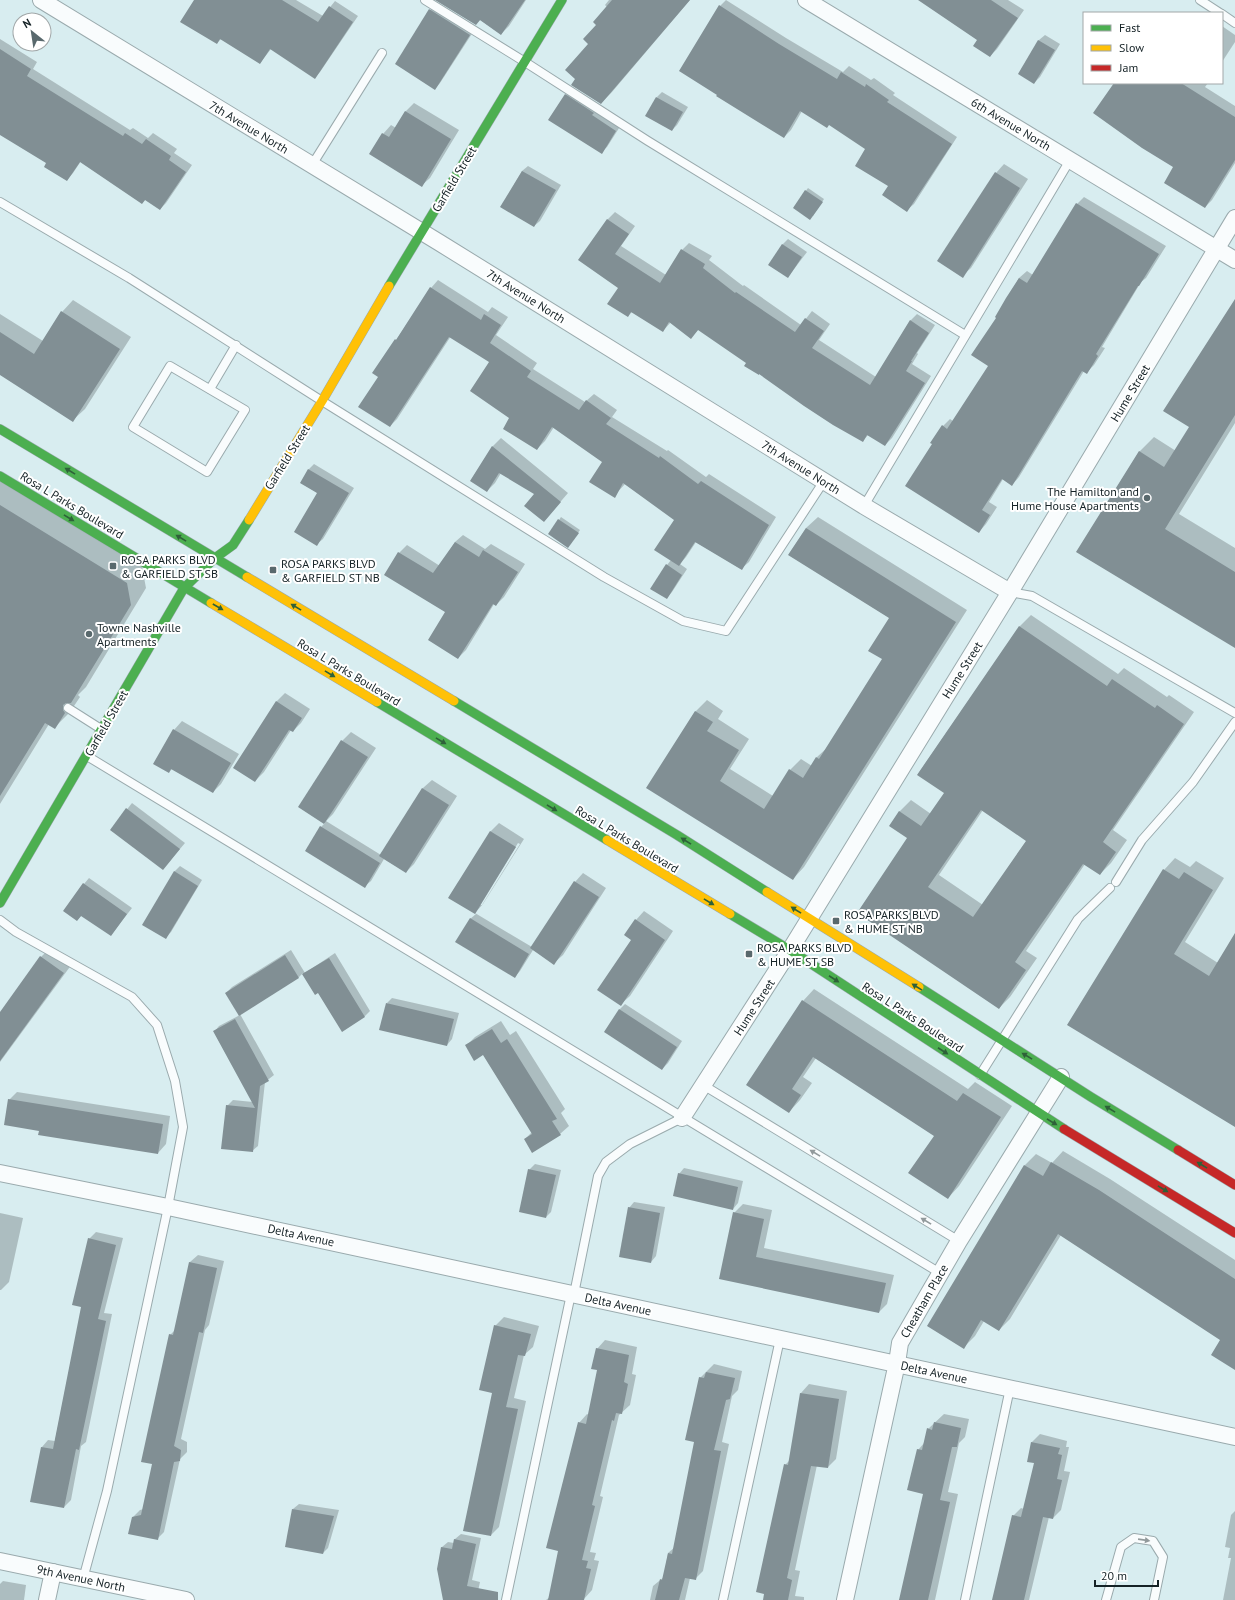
<svg xmlns="http://www.w3.org/2000/svg" width="1235" height="1600" font-family="'PT Sans',sans-serif">
<rect width="100%" height="100%" fill="#d8edf0"/>
<g fill="#0003" fill-rule="evenodd">
<polygon points="196,0 296,0 323,16 335,1 358,16 320,72 315,77 271,49 260,63 221,39 217,43"/>
<polygon points="437,0 526,0 509,26 501,34 480,20 476,24"/>
<polygon points="609,0 690,0 612,92 601,103 576,79 597,25 607,7 605,5"/>
<polygon points="726,0 786,38 843,72 849,66 871,80 874,78 895,93 893,95 957,137 914,204 907,210 889,186 866,149 830,124 802,111 791,130 784,137 720,6"/>
<polygon points="935,0 1008,0 1024,10 997,49 990,56 978,40"/>
<polygon points="436,4 475,29 440,83 435,89 430,10"/>
<polygon points="1222,26 1235,35 1235,42 1222,62"/>
<polygon points="1045,35 1060,44 1040,77 1034,83 1019,73 1039,40"/>
<polygon points="0,39 37,62 33,69 130,130 133,128 148,138 153,133 177,149 174,153 192,165 166,203 160,209 146,199 142,203 81,161 73,173 67,180 48,163 0,134"/>
<polygon points="1115,83 1208,83 1205,87 1235,106 1235,163 1212,200 1205,207 1174,167"/>
<polygon points="571,89 621,125 607,147 601,152 566,95"/>
<polygon points="662,92 688,107 677,125 672,130 657,97"/>
<polygon points="414,103 459,130 430,178 421,186 383,134 391,125 396,128 405,112"/>
<polygon points="1004,164 1028,179 971,268 962,276 996,173"/>
<polygon points="528,166 561,185 540,221 534,226 501,207 522,171"/>
<polygon points="808,188 824,199 813,216 794,207"/>
<polygon points="1084,197 1166,246 1146,278 1141,282 1102,347 1105,348 1094,365 1087,372 1084,371 1019,477 1012,485 1003,479 989,502 997,507 986,524 979,532 933,444 943,426 950,419 953,421 990,366 997,317 1007,298 1019,278 1027,271 1033,275 1077,204"/>
<polygon points="615,212 635,226 621,246 666,275 682,250 689,243 712,256 709,260 743,286 744,285 801,325 812,311 830,324 819,340 876,377 910,321 917,314 935,325 917,353 918,354 912,364 931,376 892,438 885,445 868,435 863,441 699,329 691,337 671,322 663,331 632,312 628,316 619,287 580,260 608,219"/>
<polygon points="788,239 807,252 788,277 769,265 783,244"/>
<polygon points="438,280 488,312 492,307 508,317 496,335 537,363 533,369 585,402 594,394 617,410 612,417 667,451 668,450 706,477 709,474 776,517 749,562 741,569 696,542 686,557 680,564 687,569 672,592 667,598 667,565 671,560 676,520 625,484 614,496 603,461 554,427 545,441 537,449 511,418 491,362 451,336 397,419 390,426 379,376 374,373 431,288"/>
<polygon points="73,300 131,337 85,409 73,420 0,374 0,314 43,341 62,312"/>
<polygon points="1235,305 1235,423 1179,514 1235,548 1235,647 1077,552 1139,452 1154,437 1176,451 1191,427"/>
<polygon points="501,438 568,493 544,521 535,493 501,473 495,483 487,491 471,480 493,446"/>
<polygon points="314,464 354,488 323,539 317,544 318,493 301,483 309,469"/>
<polygon points="0,481 142,567 146,588 86,687 78,695 80,697 70,712 55,727 49,724 0,804"/>
<polygon points="561,517 580,530 570,544 559,520"/>
<polygon points="818,517 967,610 804,867 793,879 648,787 695,712 707,700 723,711 718,719 749,739 730,769 773,796 790,770 801,759 812,766 817,757 829,746 883,659 890,618 789,554 806,528"/>
<polygon points="463,535 485,549 491,544 525,564 504,597 496,605 494,604 466,650 458,658 446,612 386,575 399,553 407,545 440,566 455,542"/>
<path d="M1031 615 1118 674 1124 668 1167 697 1169 695 1194 712 1113 830 1127 840 1111 863 1100 874 1085 864 1026 951 1037 958 1010 997 999 1008 858 912 909 838 899 812 911 800 931 814 945 793 918 774 1020 626ZM983 810 1027 840 983 905 939 875Z"/>
<polygon points="285,693 310,709 301,723 293,731 291,730 264,772 255,781 235,767 277,701"/>
<polygon points="182,721 239,754 221,784 213,792 172,769 169,772 174,730"/>
<polygon points="351,732 376,748 333,814 326,821 381,855 423,788 432,780 457,796 414,864 406,872 384,859 371,881 365,886 321,827 325,823 299,807 342,741"/>
<polygon points="132,803 185,843 163,869 111,830"/>
<path d="M499 823 524 839 483 904 475 913 532 947 575 882 583 873 606 888 563 955 554 963 533 950 520 971 515 977 470 919 476 914 449 897 491 831ZM518 843 520 844 482 905H480Z"/>
<polygon points="1175,858 1190,867 1196,861 1224,878 1185,942 1218,963 1235,935 1235,1126 1069,1025 1164,870"/>
<polygon points="180,866 202,880 171,932 166,937 174,872"/>
<polygon points="89,878 132,908 111,935 82,915 77,920 84,884"/>
<polygon points="644,911 673,931 630,996 621,1004 636,920"/>
<polygon points="50,948 72,964 0,1062 0,1013 41,957"/>
<polygon points="291,950 305,973 335,953 370,1011 365,1016 342,1030 318,992 315,993 303,973 299,977 240,1014 274,1075 265,1082 258,1146 252,1151 227,1106 233,1100 253,1102 214,1032 219,1026 240,1015 226,993 232,987"/>
<polygon points="814,989 968,1089 975,1082 1012,1106 959,1186 948,1198 935,1135 816,1058 803,1077 812,1083 800,1100 789,1112 803,1001"/>
<polygon points="392,998 459,1013 452,1039 447,1045 387,1003"/>
<polygon points="625,1004 682,1041 668,1063 662,1069 605,1031 620,1009"/>
<polygon points="501,1021 510,1035 516,1031 565,1109 561,1113 569,1126 560,1134 525,1139 532,1132 483,1054 466,1046 475,1037"/>
<polygon points="17,1092 170,1116 166,1144 158,1153 40,1130 9,1100"/>
<polygon points="1063,1151 1110,1179 1235,1260 1235,1369 1222,1339 1061,1235 1010,1319 999,1330 984,1321 975,1336 964,1347 928,1326 1025,1165 1036,1154 1052,1163"/>
<polygon points="535,1164 561,1170 551,1212 546,1217 529,1170"/>
<polygon points="684,1168 743,1181 738,1203 733,1209 679,1174"/>
<polygon points="634,1202 665,1207 656,1256 651,1262 629,1208"/>
<polygon points="743,1204 772,1210 764,1248 894,1275 887,1304 879,1312 720,1278 734,1213"/>
<polygon points="0,1213 23,1218 9,1282 1,1290 0,1290"/>
<polygon points="96,1232 123,1238 104,1313 112,1314 86,1442 81,1446 71,1500 64,1507 42,1447 48,1440 55,1441 82,1307 89,1239"/>
<polygon points="198,1255 224,1261 209,1325 205,1330 181,1439 187,1442 187,1452 180,1459 164,1532 157,1539 133,1517 140,1510 144,1509 153,1464 170,1335 175,1330 190,1262"/>
<polygon points="504,1317 539,1326 533,1347 524,1355 514,1398 526,1401 499,1527 491,1535 495,1326"/>
<polygon points="605,1340 637,1347 632,1374 636,1375 630,1405 619,1415 600,1496 603,1497 590,1552 596,1553 594,1560 599,1561 592,1590 583,1600 546,1600 550,1597 559,1551 579,1423 587,1414 589,1415 598,1370 597,1349"/>
<polygon points="714,1364 742,1371 738,1390 732,1396 722,1442 729,1444 703,1571 695,1579 690,1578 685,1600 650,1600 653,1586 664,1577 668,1553 675,1547 695,1441 700,1378"/>
<polygon points="809,1384 847,1391 836,1459 828,1467 817,1465 795,1570 800,1571 795,1596 804,1597 804,1600 764,1600 785,1465 790,1460 801,1393"/>
<polygon points="944,1414 969,1419 965,1437 959,1443 948,1492 958,1494 935,1600 900,1600 924,1493 918,1450 925,1442 928,1429"/>
<polygon points="1040,1434 1067,1441 1066,1447 1069,1447 1064,1471 1070,1472 1061,1510 1053,1518 1049,1517 1029,1600 994,1600 1013,1516 1021,1508 1024,1509 1035,1462 1032,1442"/>
<polygon points="299,1504 339,1510 328,1548 323,1553 293,1509"/>
<polygon points="1235,1511 1235,1600 1223,1600 1231,1558 1228,1558 1230,1548 1225,1547 1231,1515"/>
<polygon points="461,1534 481,1538 472,1580 480,1582 476,1600 448,1600 442,1547 448,1542 454,1543 455,1539"/>
<polygon points="3,1581 26,1585 24,1600 0,1600 0,1584"/>
</g>
<g fill="#818f94" fill-rule="evenodd">
<polygon points="194,0 282,0 318,22 329,6 353,22 315,79 270,49 260,64 220,39 217,44 180,22"/>
<polygon points="435,0 525,0 501,35 480,20 476,25"/>
<polygon points="612,0 690,0 601,104 571,85 575,79 565,70 588,44 583,39 596,25 593,22"/>
<polygon points="918,0 991,0 1018,18 990,57 973,46 977,40"/>
<polygon points="719,5 779,44 837,79 841,72 865,87 866,84 889,100 887,102 952,144 907,212 882,195 888,186 855,166 865,149 829,125 827,128 800,111 784,138 716,96 717,95 679,71"/>
<polygon points="429,9 470,35 435,90 395,64"/>
<polygon points="1038,40 1055,50 1034,84 1018,74"/>
<polygon points="0,49 31,69 27,76 123,136 125,133 142,144 146,139 171,156 169,160 186,172 160,210 145,200 142,204 80,162 67,181 44,167 46,163 0,135"/>
<polygon points="1114,83 1181,83 1235,117 1235,160 1205,208 1164,183 1173,167 1142,148 1093,113"/>
<polygon points="565,94 594,113 592,115 616,131 602,154 548,120"/>
<polygon points="656,97 683,112 672,131 645,116"/>
<polygon points="405,111 451,139 422,187 369,154 382,133 389,137"/>
<polygon points="522,171 556,190 534,227 500,207"/>
<polygon points="995,172 1020,188 963,278 937,261"/>
<polygon points="805,190 823,202 810,220 793,208"/>
<polygon points="1076,203 1159,254 1139,286 1138,286 1096,354 1098,356 1087,374 1082,371 1012,486 1002,479 982,510 990,515 979,533 905,486 932,444 930,443 942,425 947,429 988,366 971,355 996,318 995,317 1006,298 1019,278 1027,283"/>
<polygon points="607,219 629,234 615,254 660,283 681,249 705,264 703,268 735,293 736,292 795,332 805,318 824,331 812,348 870,385 910,320 929,333 911,361 912,361 906,371 925,383 885,446 867,435 863,442 833,425 804,406 759,374 759,375 744,366 746,363 698,330 691,339 669,322 663,332 631,312 628,317 607,304 618,288 578,260"/>
<polygon points="782,244 802,257 788,278 768,265"/>
<polygon points="430,287 481,320 484,314 501,325 490,343 531,371 527,377 579,410 586,400 611,418 606,424 659,458 660,456 698,484 701,481 769,525 742,570 695,542 679,566 654,550 674,520 623,483 615,498 589,482 602,462 552,427 537,450 503,429 509,418 470,391 489,362 449,337 390,427 358,407 378,377 372,373 395,339 396,340"/>
<polygon points="1235,299 1235,415 1165,529 1235,572 1235,648 1076,552 1139,451 1164,467 1189,427 1163,411"/>
<polygon points="61,311 120,349 73,422 0,375 0,332 34,354"/>
<polygon points="492,446 561,502 544,522 524,506 534,494 499,473 487,492 470,481"/>
<polygon points="308,469 349,493 317,546 294,532 317,493 300,483"/>
<polygon points="0,505 127,583 131,605 71,703 66,703 63,705 63,710 65,713 55,729 45,723 0,796"/>
<polygon points="558,519 579,533 568,548 548,534"/>
<polygon points="806,528 956,622 793,880 646,788 695,711 713,722 707,731 739,750 720,781 764,809 789,769 803,778 816,757 819,759 882,659 868,651 889,618 788,555"/>
<polygon points="455,542 479,557 483,550 518,572 496,606 493,604 458,659 428,640 445,612 384,575 398,552 433,573"/>
<polygon points="666,564 682,575 667,599 650,589"/>
<path d="M1019 626 1107 686 1112 679 1155 708 1157 705 1184 724 1103 842 1116 852 1100 875 1083 864 1015 962 1026 970 999 1009 857 913 907 838 889 826 899 811 921 826 944 793 917 775ZM981 810 1026 841 973 917 928 887Z"/>
<polygon points="276,701 302,718 293,732 289,730 255,782 233,768"/>
<polygon points="173,729 231,763 213,793 171,769 169,773 153,764"/>
<polygon points="341,740 368,757 324,824 298,807"/>
<polygon points="422,788 449,805 406,873 379,856"/>
<polygon points="126,808 180,849 163,870 110,830"/>
<polygon points="320,826 380,863 365,888 305,851"/>
<polygon points="490,831 516,847 475,914 448,898"/>
<polygon points="1163,869 1179,879 1184,872 1213,890 1174,954 1209,976 1235,933 1235,1127 1067,1025"/>
<polygon points="174,871 198,886 166,939 142,925"/>
<polygon points="574,881 599,897 554,965 530,948"/>
<polygon points="83,883 127,914 111,936 81,916 77,921 63,911"/>
<polygon points="470,918 529,954 515,978 455,942"/>
<polygon points="635,919 665,940 621,1006 597,990 631,940 624,935"/>
<polygon points="285,955 299,978 239,1016 225,993"/>
<polygon points="40,956 64,973 0,1061 0,1012"/>
<polygon points="329,958 365,1017 342,1032 318,993 315,995 302,974"/>
<polygon points="802,1000 957,1101 963,1093 1001,1117 948,1199 908,1173 934,1136 813,1057 792,1089 801,1095 789,1113 746,1085"/>
<polygon points="386,1003 454,1019 447,1046 379,1030"/>
<polygon points="619,1009 677,1047 662,1070 604,1032"/>
<polygon points="235,1019 269,1081 260,1086 253,1152 221,1149 226,1105 255,1108 213,1031"/>
<polygon points="492,1029 501,1043 507,1039 557,1119 552,1121 561,1135 532,1153 524,1139 532,1134 483,1055 474,1061 465,1045"/>
<polygon points="8,1099 163,1124 158,1154 38,1135 39,1131 4,1125"/>
<polygon points="1051,1162 1099,1190 1235,1279 1235,1370 1211,1355 1220,1340 1058,1234 999,1331 981,1320 964,1349 927,1326 1024,1165 1043,1176"/>
<polygon points="528,1169 556,1175 546,1218 519,1212"/>
<polygon points="678,1173 738,1187 733,1210 673,1196"/>
<polygon points="628,1207 660,1213 651,1263 619,1257"/>
<polygon points="733,1212 764,1219 756,1257 886,1283 879,1313 719,1279"/>
<polygon points="88,1238 116,1245 98,1319 106,1321 79,1450 76,1449 64,1508 30,1502 41,1447 53,1449 81,1307 72,1305"/>
<polygon points="189,1262 217,1268 203,1333 199,1332 174,1446 181,1450 180,1461 174,1462 158,1540 128,1534 132,1517 141,1515 152,1464 141,1462 169,1334 173,1335"/>
<polygon points="494,1325 531,1334 525,1356 518,1355 506,1407 518,1409 491,1536 463,1531 492,1393 479,1390"/>
<polygon points="596,1348 629,1355 624,1382 628,1384 622,1414 616,1413 614,1421 612,1420 592,1505 595,1506 582,1560 588,1561 586,1568 591,1569 584,1600 548,1600 558,1551 546,1548 578,1422 586,1424 597,1370 591,1369"/>
<polygon points="706,1372 735,1378 730,1399 726,1400 714,1450 721,1451 696,1580 685,1578 679,1600 655,1600 660,1579 662,1580 668,1553 672,1554 694,1442 685,1440 699,1377 704,1378"/>
<polygon points="800,1393 839,1399 828,1468 811,1466 787,1578 792,1580 788,1600 763,1600 764,1594 756,1592 784,1464 788,1465"/>
<polygon points="934,1422 961,1428 957,1447 952,1447 940,1500 950,1502 928,1600 899,1600 923,1494 907,1490 917,1449 922,1450 927,1428 932,1430"/>
<polygon points="1031,1442 1060,1448 1058,1454 1062,1455 1057,1479 1062,1480 1053,1519 1043,1517 1024,1600 992,1600 1012,1515 1021,1517 1034,1463 1027,1462"/>
<polygon points="292,1509 334,1516 323,1554 285,1547"/>
<polygon points="454,1539 476,1544 467,1586 498,1592 498,1600 443,1600 437,1569 441,1547 452,1549"/>
</g>
<g fill="none" stroke-linecap="round" stroke-linejoin="round">
<defs>
<g id="lane">
<polyline points="425,0 525,62 648,141 965,335"/>
<polyline points="1200,0 1220,13"/>
<polyline points="1222,14 1235,23"/>
<polyline points="312,165 382,53"/>
<polyline points="0,202 129,278 322,401 604,577 683,621 726,631 824,481"/>
<polygon points="170,366 245,410 207,472 133,427"/>
<polyline points="210,389 236,345"/>
<polyline points="864,506 1070,160"/>
<polyline points="1010,592 1032,596 1235,713"/>
<polyline points="68,708 101,729"/>
<polyline points="87,756 940,1273"/>
<polyline points="1116,882 1142,840 1193,782 1235,722"/>
<polyline points="0,920 16,932 132,997 157,1025 175,1081 183,1127 168,1207 107,1491 83,1579"/>
<polyline points="980,1075 1078,919 1110,888"/>
<polyline points="703,1085 959,1241"/>
<polyline points="574,1294 598,1176 606,1162 630,1144 682,1118"/>
<polyline points="506,1600 571,1294"/>
<polyline points="723,1600 780,1339"/>
<polyline points="965,1600 1010,1388"/>
<polyline points="1106,1600 1121,1547 1134,1538 1153,1541 1163,1557 1154,1600"/>
</g>
<g id="street">
<polyline points="41,0 440,243 864,506 1010,592"/>
<polyline points="806,0 1235,260"/>
<polyline points="682,1118 790,950 1010,592 1235,218"/>
<polyline points="0,1173 168,1207 1235,1437"/>
<polyline points="0,1561 186,1600"/>
<polyline points="47,1600 53,1572"/>
<polyline points="845,1600 897,1363 900,1343 959,1241 1061,1077"/>
</g>
<g id="fast">
<polyline points="389,286 562,0"/>
<polyline points="0,429 247,577"/>
<polyline points="0,476 211,603"/>
<polyline points="454,701 677,835 767,892"/>
<polyline points="377,702 607,840"/>
<polyline points="0,903 184,588 215,558 233,545 249,520"/>
<polyline points="730,914 790,950 1064,1129"/>
<polyline points="919,987 1091,1097 1178,1150"/>
</g>
<g id="slow">
<polyline points="249,520 322,401 389,286"/>
<polyline points="247,577 454,701"/>
<polyline points="211,603 377,702"/>
<polyline points="607,840 730,914"/>
<polyline points="767,892 919,987"/>
</g>
<g id="jam">
<polyline points="1064,1129 1235,1233"/>
<polyline points="1178,1150 1235,1185"/>
</g>
</defs>
<use href="#lane" stroke="#9aaaad" stroke-width="10"/>
<use href="#street" stroke="#9aaaad" stroke-width="18"/>
<use href="#fast" stroke="#9aaaad" stroke-width="10"/>
<use href="#slow" stroke="#9aaaad" stroke-width="10"/>
<use href="#jam" stroke="#9aaaad" stroke-width="10"/>
<use href="#lane" stroke="#f9fcfd" stroke-width="8"/>
<use href="#street" stroke="#f9fcfd" stroke-width="16"/>
<use href="#fast" stroke="#4caf50" stroke-width="9"/>
<use href="#slow" stroke="#ffc107" stroke-width="9"/>
<use href="#jam" stroke="#c62828" stroke-width="9"/>
</g>
<defs><path id="oneway-solid" d="M-6-.8H1V-3.2L6.5 0L1 3.2V.8H-6Z"/></defs>
<g fill="#2e6139">
<use href="#oneway-solid" transform="translate(70 471) rotate(-149)"/>
<use href="#oneway-solid" transform="translate(69 518) rotate(31)"/>
<use href="#oneway-solid" transform="translate(181 538) rotate(-149)"/>
<use href="#oneway-solid" transform="translate(218 607) rotate(30)"/>
<use href="#oneway-solid" transform="translate(296 607) rotate(-149)"/>
<use href="#oneway-solid" transform="translate(330 674) rotate(31)"/>
<use href="#oneway-solid" transform="translate(441 741) rotate(31)"/>
<use href="#oneway-solid" transform="translate(552 808) rotate(31)"/>
<use href="#oneway-solid" transform="translate(686 841) rotate(-148)"/>
<use href="#oneway-solid" transform="translate(709 902) rotate(31)"/>
<use href="#oneway-solid" transform="translate(796 910) rotate(-148)"/>
<use href="#oneway-solid" transform="translate(834 979) rotate(33)"/>
<use href="#oneway-solid" transform="translate(917 987) rotate(-148)"/>
<use href="#oneway-solid" transform="translate(943 1051) rotate(33)"/>
<use href="#oneway-solid" transform="translate(1027 1056) rotate(-149)"/>
<use href="#oneway-solid" transform="translate(1110 1109) rotate(-149)"/>
<use href="#oneway-solid" transform="translate(1052 1122) rotate(31)"/>
<use href="#oneway-solid" transform="translate(1202 1165) rotate(-149)"/>
<use href="#oneway-solid" transform="translate(1163 1189) rotate(31)"/>
</g>
<g fill="#929a9c">
<use href="#oneway-solid" transform="translate(815 1153) rotate(-149)"/>
<use href="#oneway-solid" transform="translate(926 1221) rotate(-149)"/>
<use href="#oneway-solid" transform="translate(1144 1540) rotate(8)"/>
</g>
<g fill="#59696d" stroke="#fff" stroke-width="1.5">
<circle cx="1147" cy="498" r="4"/>
<rect x="109" y="562" width="8" height="8" rx="2"/>
<rect x="269" y="566" width="8" height="8" rx="2"/>
<circle cx="89" cy="634" r="4"/>
<rect x="832" y="917" width="8" height="8" rx="2"/>
<rect x="745" y="950" width="8" height="8" rx="2"/>
</g>
<g text-anchor="middle" dominant-baseline="central" stroke-width="4" stroke-linejoin="round" paint-order="stroke">
<g font-size="12" fill="#152226" stroke="#fff">
<text transform="translate(1011 124) rotate(31)">6th Avenue North</text>
<text transform="translate(249 127) rotate(31)">7th Avenue North</text>
<text transform="translate(454 179) rotate(-59)">Garfield Street</text>
<text transform="translate(526 296) rotate(32)">7th Avenue North</text>
<text transform="translate(1130 393) rotate(-59)">Hume Street</text>
<text transform="translate(287 457) rotate(-58)">Garfield Street</text>
<text transform="translate(801 467) rotate(32)">7th Avenue North</text>
<text transform="translate(72 505) rotate(31)">Rosa L Parks Boulevard</text>
<text transform="translate(962 670) rotate(-58)">Hume Street</text>
<text transform="translate(349 672) rotate(31)">Rosa L Parks Boulevard</text>
<text transform="translate(106 723) rotate(-60)">Garfield Street</text>
<text transform="translate(627 839) rotate(31)">Rosa L Parks Boulevard</text>
<text transform="translate(754 1007) rotate(-57)">Hume Street</text>
<text transform="translate(913 1017) rotate(33)">Rosa L Parks Boulevard</text>
<text transform="translate(301 1235) rotate(12)">Delta Avenue</text>
<text transform="translate(924 1301) rotate(-60)">Cheatham Place</text>
<text transform="translate(618 1304) rotate(12)">Delta Avenue</text>
<text transform="translate(934 1372) rotate(12)">Delta Avenue</text>
<text transform="translate(81 1578) rotate(12)">9th Avenue North</text>
</g>
<g font-size="12" fill="#152226" stroke="#fff" text-anchor="start">
<text x="1139" y="491" text-anchor="end">The Hamilton and<tspan x="1139" dy="14">Hume House Apartments</tspan></text>
<text x="121" y="559">ROSA PARKS BLVD<tspan x="121" dy="14">&amp; GARFIELD ST SB</tspan></text>
<text x="281" y="563">ROSA PARKS BLVD<tspan x="281" dy="14">&amp; GARFIELD ST NB</tspan></text>
<text x="97" y="627">Towne Nashville<tspan x="97" dy="14">Apartments</tspan></text>
<text x="844" y="914">ROSA PARKS BLVD<tspan x="844" dy="14">&amp; HUME ST NB</tspan></text>
<text x="757" y="947">ROSA PARKS BLVD<tspan x="757" dy="14">&amp; HUME ST SB</tspan></text>
</g>
</g>
<rect x="1083" y="12" width="140" height="72" fill="#ffffff" stroke="#a1a7a8"/>
<rect x="1091" y="25" width="20" height="6" fill="#4caf50" stroke="#a1a7a8"/>
<text x="1119" y="32" font-size="12" fill="#152226">Fast</text>
<rect x="1091" y="45" width="20" height="6" fill="#ffc107" stroke="#a1a7a8"/>
<text x="1119" y="52" font-size="12" fill="#152226">Slow</text>
<rect x="1091" y="65" width="20" height="6" fill="#c62828" stroke="#a1a7a8"/>
<text x="1119" y="72" font-size="12" fill="#152226">Jam</text>
<g transform="translate(32 32) rotate(330)"><circle r="19" fill="#ffffff" stroke="#a1a7a8"/>
<path d="M0-3L7 15L0 10L-7 15Z" fill="#59696d"/>
<text y="-6" font-size="11" font-weight="bold" text-anchor="middle" fill="#152226">N</text>
</g>
<path d="M1095 1580v6h63v-6" fill="none" stroke="#152226" stroke-width="2"/>
<text x="1101" y="1580" font-size="12" fill="#152226" stroke="#ffffff" stroke-width="3" paint-order="stroke">20 m</text>
</svg>
